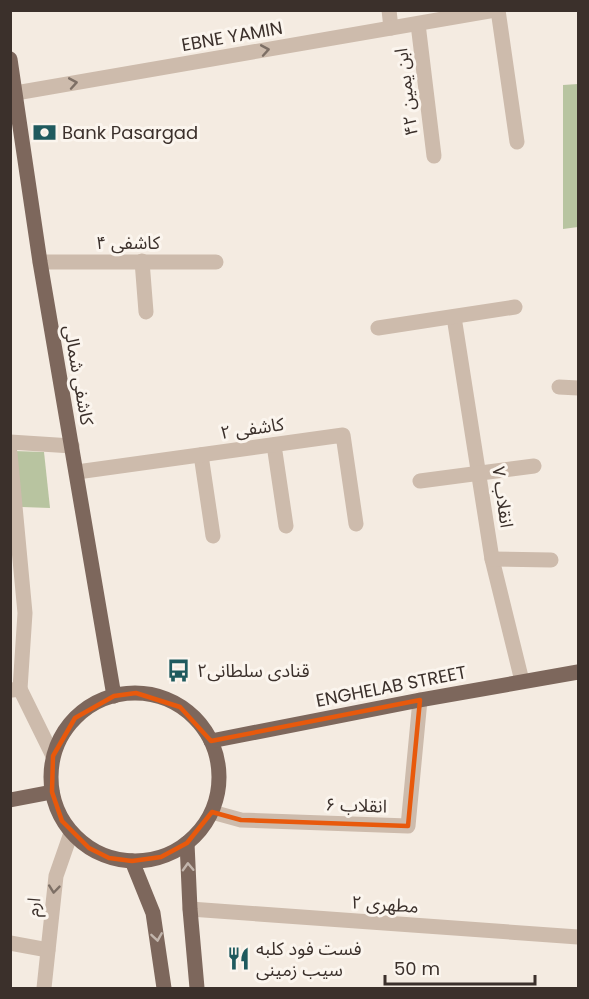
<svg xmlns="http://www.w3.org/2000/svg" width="589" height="999" font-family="Poppins,'Noto Sans Arabic',sans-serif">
<rect width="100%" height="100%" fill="#f4ebe1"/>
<g fill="#b8c4a0">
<polygon points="578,84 578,227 563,229 563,85"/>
<polygon points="14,451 44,452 50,508 22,507"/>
</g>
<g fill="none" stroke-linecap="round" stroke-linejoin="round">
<g stroke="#cdbbac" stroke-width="15">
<polyline points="389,10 391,28"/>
<polyline points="498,10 517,142"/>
<polyline points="418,24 434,156"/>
<polyline points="10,94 495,10"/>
<polyline points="142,261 146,312"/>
<polyline points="40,262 216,262"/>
<polyline points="454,317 492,559 522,681"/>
<polyline points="378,328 515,307"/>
<polyline points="559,387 578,388"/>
<polyline points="10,442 72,446"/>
<polyline points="274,445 286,526"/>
<polyline points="10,453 25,613 20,689"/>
<polyline points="201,455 213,536"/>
<polyline points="77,472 343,435 356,524"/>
<polyline points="420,481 534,466"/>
<polyline points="492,559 551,560"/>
<polyline points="12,690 20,689 53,756"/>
<polyline points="212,812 241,820 408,826 420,700"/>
<polyline points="190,909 578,937"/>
<polyline points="10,943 48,950"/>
<polyline points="44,988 56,876 71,833"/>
</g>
<g stroke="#7d675c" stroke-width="15">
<polyline points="10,59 40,262 114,696"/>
<circle cx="135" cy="777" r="84"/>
<polyline points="211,741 420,700 578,672"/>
<polyline points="10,800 52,792"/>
<polyline points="187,843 190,909 197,988"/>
<polyline points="132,861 153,913 164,988"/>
</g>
</g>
<defs><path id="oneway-chevron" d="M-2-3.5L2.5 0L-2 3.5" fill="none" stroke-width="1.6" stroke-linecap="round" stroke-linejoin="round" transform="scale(1.5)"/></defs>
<g stroke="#7d6f65">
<use href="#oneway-chevron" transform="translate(265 50) rotate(-10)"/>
<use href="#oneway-chevron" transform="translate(73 83) rotate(-10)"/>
<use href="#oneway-chevron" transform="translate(54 889) rotate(96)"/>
</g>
<g stroke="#c2b5ac">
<use href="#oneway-chevron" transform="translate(188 867) rotate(-92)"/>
<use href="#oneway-chevron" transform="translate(157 937) rotate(81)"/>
</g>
<path fill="none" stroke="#e8590c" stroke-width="4.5" stroke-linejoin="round" d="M136 693 180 707 211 741 420 700 408 826 241 820 212 812 187 843 161 857 132 861 109 858 89 848 62 821 52 792 53 756 75 718 114 696Z"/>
<defs>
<symbol id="bank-bare" viewBox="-9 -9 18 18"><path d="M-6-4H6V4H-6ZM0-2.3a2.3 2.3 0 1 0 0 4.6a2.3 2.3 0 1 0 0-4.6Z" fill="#1f5a5e" stroke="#fbf5ee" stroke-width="2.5" paint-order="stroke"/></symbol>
<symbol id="bus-bare" viewBox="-9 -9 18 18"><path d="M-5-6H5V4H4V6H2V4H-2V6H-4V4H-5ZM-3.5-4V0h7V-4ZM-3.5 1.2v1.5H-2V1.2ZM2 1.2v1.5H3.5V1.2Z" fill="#1f5a5e" stroke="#fbf5ee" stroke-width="2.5" paint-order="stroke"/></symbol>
<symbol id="restaurant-bare" viewBox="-9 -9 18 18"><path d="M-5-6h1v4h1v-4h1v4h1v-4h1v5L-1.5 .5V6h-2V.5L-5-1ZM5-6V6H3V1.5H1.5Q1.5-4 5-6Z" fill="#1f5a5e" stroke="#fbf5ee" stroke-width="2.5" paint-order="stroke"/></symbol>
</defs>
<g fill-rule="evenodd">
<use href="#bank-bare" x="28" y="116" width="33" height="33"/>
<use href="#bus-bare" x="162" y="654" width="33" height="33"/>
<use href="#restaurant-bare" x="222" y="942" width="33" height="33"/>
</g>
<g text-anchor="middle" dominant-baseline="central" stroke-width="6" stroke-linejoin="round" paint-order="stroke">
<g font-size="18" fill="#3b302b" stroke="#fbf5ee">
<text transform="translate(232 36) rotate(-10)">EBNE YAMIN</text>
<text transform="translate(406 92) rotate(-97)">ابن یمین ۴۲</text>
<text x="128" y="242">کاشفی ۴</text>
<text transform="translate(79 375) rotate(80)">کاشفی شمالی</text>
<text transform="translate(252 428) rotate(-8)">کاشفی ۲</text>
<text transform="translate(503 497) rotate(82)">انقلاب ۷</text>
<text transform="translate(391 686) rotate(-11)">ENGHELAB STREET</text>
<text transform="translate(356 805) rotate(2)">انقلاب ۶</text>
<text transform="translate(385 904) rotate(4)">مطهری ۲</text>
<text transform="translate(33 907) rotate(-84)">ارم</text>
</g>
<g font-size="18" fill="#3b302b" stroke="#fbf5ee" text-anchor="start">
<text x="62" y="132">Bank Pasargad</text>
<text x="197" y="670">قنادی سلطانی۲</text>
<text x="256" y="948">فست فود کلبه<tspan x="256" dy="21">سیب زمینی</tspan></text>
</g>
</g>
<rect width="589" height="999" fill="none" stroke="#3b302b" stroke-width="24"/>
<path d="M385 975v9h150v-9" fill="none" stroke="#3b302b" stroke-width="3"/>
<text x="394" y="975" font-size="18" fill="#3b302b" stroke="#fbf5ee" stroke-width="4.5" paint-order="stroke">50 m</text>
</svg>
